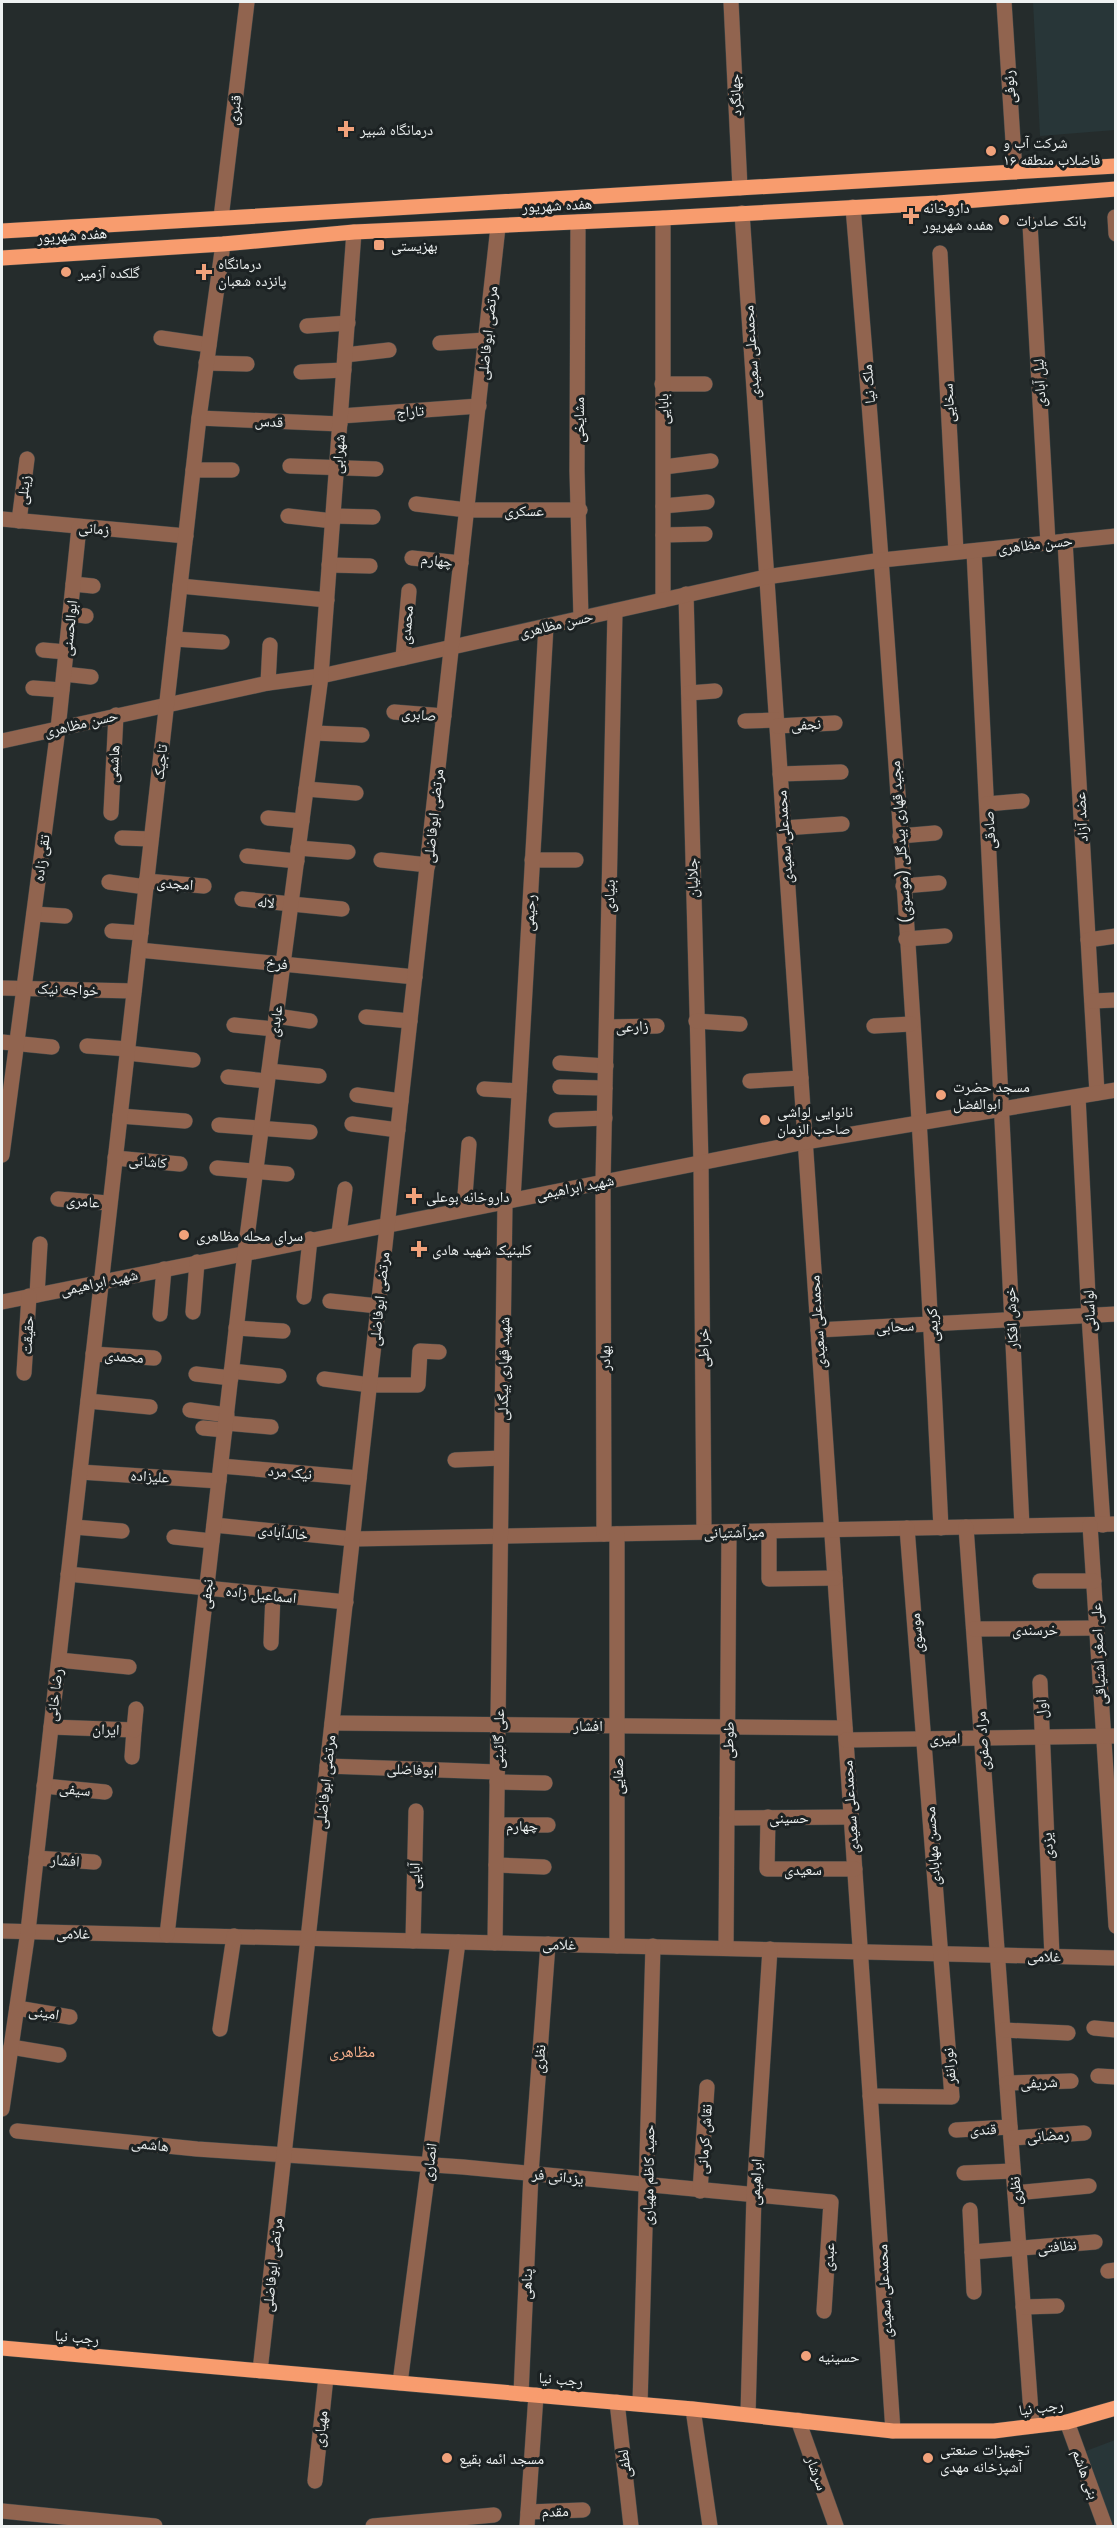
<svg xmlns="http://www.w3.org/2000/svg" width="1117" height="2528" font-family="Poppins,'Noto Naskh Arabic',sans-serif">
<rect width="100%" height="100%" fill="#252c2c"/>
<g fill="#283638">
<polygon points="1033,2 1115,2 1115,130 1040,136"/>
<polygon points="1115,2440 1115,2526 1113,2526 1086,2451"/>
</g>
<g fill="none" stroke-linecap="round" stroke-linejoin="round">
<defs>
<g id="minor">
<polyline points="731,2 740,188"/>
<polyline points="1004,2 1015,172"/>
<path d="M853 207C890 647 920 1087 941 1528"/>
<polyline points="742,213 893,2431"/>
<polyline points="1115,217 1116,234"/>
<polyline points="221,218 247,2"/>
<polyline points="578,222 577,471 581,618"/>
<polyline points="1030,224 1048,543"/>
<polyline points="940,253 956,552"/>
<polyline points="307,326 348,323"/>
<polyline points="161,338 209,345"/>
<polyline points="440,343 486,340"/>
<polyline points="345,355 389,350"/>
<polyline points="206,363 247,364"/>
<polyline points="301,372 344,370"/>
<polyline points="662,384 705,384"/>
<polyline points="341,416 479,406"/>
<polyline points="199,418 340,424"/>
<polyline points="290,466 376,469"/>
<polyline points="664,467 711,461"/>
<polyline points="193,470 232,470"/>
<polyline points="416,504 467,510 580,510"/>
<polyline points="663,506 707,502"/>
<polyline points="288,516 333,521"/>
<polyline points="333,516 373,517"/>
<polyline points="2,519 186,536"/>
<polyline points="19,521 27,459"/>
<polyline points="663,535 705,534"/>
<polyline points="1065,541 1097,1093"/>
<polyline points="974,551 1022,1526"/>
<polyline points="412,558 461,563"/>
<polyline points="329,565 370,566"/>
<polyline points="73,584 93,586"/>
<polyline points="180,586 327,600"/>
<polyline points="686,594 701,1163 704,1532"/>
<polyline points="663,600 663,218"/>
<polyline points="70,614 86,616"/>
<polyline points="174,639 222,642"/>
<polyline points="43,650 66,652"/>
<polyline points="403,658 409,591"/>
<polyline points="64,674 91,677"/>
<polyline points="268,683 270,645"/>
<polyline points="33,688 62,690"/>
<polyline points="689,693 715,691"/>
<polyline points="394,712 444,716"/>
<polyline points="745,721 776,720"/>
<polyline points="777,726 835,723"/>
<polyline points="314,733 362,735"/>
<polyline points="2,741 268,683 321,676 403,658 766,577 882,560 1116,536"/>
<polyline points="780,774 841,772"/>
<polyline points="306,789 356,793"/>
<polyline points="987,804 1022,801"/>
<polyline points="111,813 116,715"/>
<polyline points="268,818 302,821"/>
<polyline points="784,828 842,824"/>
<polyline points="900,836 935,833"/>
<polyline points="122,838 151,839"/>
<polyline points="298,848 348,852"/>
<polyline points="247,856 297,861"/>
<polyline points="381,860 428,865"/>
<polyline points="532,860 576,860"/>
<polyline points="146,881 204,886"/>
<polyline points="109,882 146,887"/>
<polyline points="903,886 939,883"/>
<polyline points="242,899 342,909"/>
<polyline points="34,914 65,916"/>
<polyline points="112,931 141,933"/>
<polyline points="906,939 945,936"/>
<polyline points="1088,940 1116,936"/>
<polyline points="139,950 415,977"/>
<polyline points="2,988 134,991"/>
<polyline points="1092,1001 1116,1000"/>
<polyline points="276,1016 310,1021"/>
<polyline points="366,1017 410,1021"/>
<polyline points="696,1021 740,1024"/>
<polyline points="234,1025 274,1029"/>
<polyline points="874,1026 911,1024"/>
<polyline points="607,1027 657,1026"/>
<polyline points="2,1042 52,1047"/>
<polyline points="87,1046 128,1049"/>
<polyline points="127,1053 193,1060"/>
<polyline points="560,1063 606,1066"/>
<polyline points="269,1071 319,1076"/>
<polyline points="228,1077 267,1081"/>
<polyline points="750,1081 801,1078"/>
<polyline points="560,1087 605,1088"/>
<polyline points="484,1089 519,1091"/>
<polyline points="357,1095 401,1101"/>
<polyline points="1078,1097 1089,1316 1103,1525"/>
<polyline points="120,1116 185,1121"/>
<polyline points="556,1120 605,1118"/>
<polyline points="352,1124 398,1130"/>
<polyline points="219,1125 310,1132"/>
<polyline points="2,1155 58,729 79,527"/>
<polyline points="115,1158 180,1164"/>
<polyline points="217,1168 287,1174"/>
<polyline points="58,1199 108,1203"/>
<polyline points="513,1199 546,626"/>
<polyline points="464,1208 469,1144"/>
<polyline points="339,1233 345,1189"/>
<polyline points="37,1295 40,1244"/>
<polyline points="304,1297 310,1239"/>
<polyline points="330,1301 378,1306"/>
<polyline points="2,1302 805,1142 1116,1090"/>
<polyline points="193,1312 197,1262"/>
<polyline points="160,1314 164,1269"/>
<polyline points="236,1328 283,1331"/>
<polyline points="818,1330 1116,1314"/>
<polyline points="93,1354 154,1358"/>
<polyline points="231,1371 279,1376"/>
<polyline points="24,1373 29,1296"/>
<polyline points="196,1374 231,1378"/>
<polyline points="324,1379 370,1385 418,1385 420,1351 439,1352"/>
<polyline points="88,1401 150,1407"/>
<polyline points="190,1410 227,1415"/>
<polyline points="226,1423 271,1427"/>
<polyline points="203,1428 225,1430"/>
<polyline points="455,1460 501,1458"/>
<polyline points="221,1466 359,1478"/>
<polyline points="80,1472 219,1481"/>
<polyline points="214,1525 353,1539 1116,1524"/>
<polyline points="1090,1525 1116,1926"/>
<polyline points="74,1527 122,1531"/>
<polyline points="966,1527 1032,2426"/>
<polyline points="769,1531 769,1579 835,1578"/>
<polyline points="604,1534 603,1182 615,611"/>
<polyline points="174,1537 212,1541"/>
<polyline points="68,1574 346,1602"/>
<polyline points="1040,1581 1094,1581"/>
<polyline points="974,1629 1096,1628"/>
<polyline points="271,1643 273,1595"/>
<polyline points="59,1660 129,1667"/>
<polyline points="1040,1682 1052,1956"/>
<polyline points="332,1723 845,1728"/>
<polyline points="51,1727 134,1730 132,1757"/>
<polyline points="134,1730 136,1709"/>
<polyline points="846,1740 1116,1736"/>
<polyline points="327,1766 497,1772"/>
<polyline points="497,1782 545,1783"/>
<polyline points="44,1786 105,1792"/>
<polyline points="768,1817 767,1869 855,1869"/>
<polyline points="727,1818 851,1817"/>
<polyline points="497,1825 548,1825"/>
<polyline points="36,1858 94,1862"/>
<polyline points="496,1865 544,1867"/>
<polyline points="2,1931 1116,1958"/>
<polyline points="167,1935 245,1252 321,676 354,232"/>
<polyline points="413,1941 416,1811"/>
<polyline points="495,1943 505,1202"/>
<polyline points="617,1946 617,1534"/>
<polyline points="726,1948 729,1532"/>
<polyline points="17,2008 70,2017"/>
<polyline points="1094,2028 1116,2030"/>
<polyline points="220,2029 234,1936"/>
<polyline points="1004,2030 1068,2033"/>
<polyline points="11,2047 59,2055"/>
<polyline points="1098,2076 1116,2077"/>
<polyline points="1007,2083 1071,2081"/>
<polyline points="870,2096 952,2097 907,1528"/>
<polyline points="2,2109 28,1931 199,418 223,244"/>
<polyline points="956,2130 1010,2127"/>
<polyline points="17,2131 197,2149 463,2167 831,2202 824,2311"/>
<polyline points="1011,2138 1084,2133"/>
<polyline points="964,2173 1013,2171"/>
<polyline points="700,2191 707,2087"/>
<polyline points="1015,2193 1089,2186"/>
<polyline points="970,2210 974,2292"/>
<polyline points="972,2252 1095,2242"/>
<polyline points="1108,2271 1116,2270"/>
<polyline points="1023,2307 1057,2306"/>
<polyline points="260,2371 498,227"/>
<polyline points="400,2383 458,1942"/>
<polyline points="521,2394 531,2173 548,1944"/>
<polyline points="617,2402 631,2526"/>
<polyline points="640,2404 653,1946"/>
<polyline points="693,2409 710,2526"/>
<polyline points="748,2414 754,2195 770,1949"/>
<polyline points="798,2420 836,2526"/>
<polyline points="1067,2422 1105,2526"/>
<polyline points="315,2481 326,2377"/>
<polyline points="2,2511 155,2526"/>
<polyline points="528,2512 583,2510"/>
<polyline points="373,2526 494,2515"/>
<polyline points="527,2526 536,2395"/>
</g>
<g id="major">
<polyline points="2,231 1116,166"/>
<polyline points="2,258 223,244 354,232 663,218 938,203 1116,189"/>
<polyline points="2,2348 693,2409 893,2431 994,2431 1067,2422 1116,2408"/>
</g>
</defs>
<use href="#minor" stroke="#414848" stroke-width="16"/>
<use href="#major" stroke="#414848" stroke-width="16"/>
<use href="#minor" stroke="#91644f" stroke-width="15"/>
<use href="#major" stroke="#f89c6e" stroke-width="15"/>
</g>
<g fill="#f1a27b" stroke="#1c2223" stroke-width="2">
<path d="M343 120h6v6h6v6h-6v6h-6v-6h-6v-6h6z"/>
<circle cx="991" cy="151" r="6"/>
<path d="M908 207h6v6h6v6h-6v6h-6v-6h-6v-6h6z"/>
<circle cx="1004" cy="220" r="6"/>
<rect x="373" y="239" width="12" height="12" rx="3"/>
<circle cx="66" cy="272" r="6"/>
<path d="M201 263h6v6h6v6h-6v6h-6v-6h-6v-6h6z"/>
<circle cx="941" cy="1095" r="6"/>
<circle cx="765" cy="1120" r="6"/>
<path d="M411 1187h6v6h6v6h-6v6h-6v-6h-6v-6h6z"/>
<circle cx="184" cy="1235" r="6"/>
<path d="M416 1240h6v6h6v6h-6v6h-6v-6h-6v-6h6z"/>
<circle cx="806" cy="2356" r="6"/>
<circle cx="447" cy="2458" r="6"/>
<circle cx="928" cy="2458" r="6"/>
</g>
<g text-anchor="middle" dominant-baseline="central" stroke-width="6" stroke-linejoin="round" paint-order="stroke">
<g font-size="15" fill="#eef2f2" stroke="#1c2223">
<text transform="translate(1009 87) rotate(-94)">رئوفی</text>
<text transform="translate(735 95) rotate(-92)">جهانگرد</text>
<text transform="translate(234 110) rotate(-83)">قنبری</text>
<text transform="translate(557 205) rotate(-3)">هفده شهریور</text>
<text transform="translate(72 235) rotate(-4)">هفده شهریور</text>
<text transform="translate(487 333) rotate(-84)">مرتضی ابوفاضلی</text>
<text transform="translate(751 352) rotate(-94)">محمدعلی سعیدی</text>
<text transform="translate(1039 383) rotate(-93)">لیل آبادی</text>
<text transform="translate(868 384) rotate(-95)">ملک نیا</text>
<text transform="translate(948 403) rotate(-93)">سخایی</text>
<text transform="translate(663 409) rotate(-91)">بابایی</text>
<text transform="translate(410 411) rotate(-4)">تاراج</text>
<text transform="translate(578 420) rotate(-90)">مشایخی</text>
<text transform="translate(269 421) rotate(3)">قدس</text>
<text transform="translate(338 454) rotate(-86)">شهرابی</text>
<text transform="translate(23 490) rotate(-83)">زینلی</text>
<text x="524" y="510">عسکری</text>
<text transform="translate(94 528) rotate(5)">زمانی</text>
<text transform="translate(1035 544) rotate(-6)">حسن مظاهری</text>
<text transform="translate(437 560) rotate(7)">چهارم</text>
<text transform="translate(556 624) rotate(-13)">حسن مظاهری</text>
<text transform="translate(406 625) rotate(-85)">محمدی</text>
<text transform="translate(69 628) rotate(-84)">ابوالحسنی</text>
<text transform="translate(419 714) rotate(5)">صابری</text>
<text transform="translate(81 723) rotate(-13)">حسن مظاهری</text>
<text transform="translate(806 724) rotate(-3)">نجفی</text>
<text transform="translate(160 762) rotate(-84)">تاجیک</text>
<text transform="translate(113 764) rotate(-87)">هاشمی</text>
<text transform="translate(433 816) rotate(-84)">مرتضی ابوفاضلی</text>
<text transform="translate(1081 817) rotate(-93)">عضد آزاد</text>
<text transform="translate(989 830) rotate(-93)">صادقی</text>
<text transform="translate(784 837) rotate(-94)">محمدعلی سعیدی</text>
<text transform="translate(900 842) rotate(-94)">مجید قهاری بیدگلی (موسوی)</text>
<text transform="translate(41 858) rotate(-82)">تقی زاده</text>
<text transform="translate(692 878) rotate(-91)">جلالیان</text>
<text transform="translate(175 883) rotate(5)">امجدی</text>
<text transform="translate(609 896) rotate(-89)">بنیادی</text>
<text transform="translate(266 902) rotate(5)">لاله</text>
<text transform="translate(529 913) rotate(-87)">رحیمی</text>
<text transform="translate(277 963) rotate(6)">فرخ</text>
<text transform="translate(68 989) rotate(2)">خواجه نیک</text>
<text transform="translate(275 1021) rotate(-82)">عابدی</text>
<text transform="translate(632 1026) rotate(-2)">زارعی</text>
<text transform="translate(148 1161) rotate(5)">کاشانی</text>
<text transform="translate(575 1187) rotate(-11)">شهید ابراهیمی</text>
<text transform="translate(83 1201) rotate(5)">عامری</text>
<text transform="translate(99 1282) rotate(-12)">شهید ابراهیمی</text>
<text transform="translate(379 1299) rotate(-84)">مرتضی ابوفاضلی</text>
<text transform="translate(1089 1311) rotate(-93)">لواسانی</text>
<text transform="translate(1011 1318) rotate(-93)">خوش افکار</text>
<text transform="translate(817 1322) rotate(-94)">محمدعلی سعیدی</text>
<text transform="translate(932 1325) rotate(-93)">کریمی</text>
<text transform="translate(895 1326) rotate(-3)">سحابی</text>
<text transform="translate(27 1335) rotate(-87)">حقیقت</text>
<text transform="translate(703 1348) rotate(-91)">خراطی</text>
<text transform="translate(124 1356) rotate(4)">محمدی</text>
<text transform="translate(604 1358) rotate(-90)">بهادر</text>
<text transform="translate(503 1369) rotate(-89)">شهید قهاری بیگدلی</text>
<text transform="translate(290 1472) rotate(5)">نیک مرد</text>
<text transform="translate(150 1476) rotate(4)">علیزاده</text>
<text transform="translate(283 1532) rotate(6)">خالدآبادی</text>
<text transform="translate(734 1532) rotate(-1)">میرآشتیانی</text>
<text transform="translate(206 1594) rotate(-84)">نجفی</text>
<text transform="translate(261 1594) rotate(6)">اسماعیل زاده</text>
<text x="1035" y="1629">خرسندی</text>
<text transform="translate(916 1633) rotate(-95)">موسوی</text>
<text transform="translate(1098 1654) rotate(-93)">علی اصغر اشتیاقی</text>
<text transform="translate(54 1695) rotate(-83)">رضا خانی</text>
<text transform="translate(1041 1709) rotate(-93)">اول</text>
<text x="588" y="1725">افشار</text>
<text transform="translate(106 1729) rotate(2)">ایران</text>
<text transform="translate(945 1738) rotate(-1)">امیری</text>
<text transform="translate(498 1739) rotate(-89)">علی گائینی</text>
<text transform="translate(728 1740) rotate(-89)">طوطی</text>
<text transform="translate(982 1741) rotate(-94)">مراد صفری</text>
<text transform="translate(412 1769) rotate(2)">ابوفاضلی</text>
<text transform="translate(617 1776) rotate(-90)">صفایی</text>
<text transform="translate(325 1782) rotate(-84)">مرتضی ابوفاضلی</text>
<text transform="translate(75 1789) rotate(6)">سیفی</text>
<text transform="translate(850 1807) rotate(-94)">محمدعلی سعیدی</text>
<text x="789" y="1817">حسینی</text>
<text x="522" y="1825">چهارم</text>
<text transform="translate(932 1846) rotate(-94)">محسن مهابادی</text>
<text transform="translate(1047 1846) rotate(-93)">یزدی</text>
<text transform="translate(65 1860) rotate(4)">افشار</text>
<text x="803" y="1869">سعیدی</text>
<text transform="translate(414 1876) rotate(-89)">آبایی</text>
<text transform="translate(73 1933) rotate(1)">غلامی</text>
<text transform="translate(559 1944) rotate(1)">غلامی</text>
<text transform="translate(1044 1956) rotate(1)">غلامی</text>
<text transform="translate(44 2012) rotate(9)">امینی</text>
<text transform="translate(539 2059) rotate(-86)">نظری</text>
<text transform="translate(949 2066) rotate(-95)">نورانفر</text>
<text transform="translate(1039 2082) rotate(-2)">شریفی</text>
<text transform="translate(983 2129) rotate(-2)">قندی</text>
<text transform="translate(1048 2135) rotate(-4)">رمضانی</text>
<text transform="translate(704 2139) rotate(-86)">نقاش کرمانی</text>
<text transform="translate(150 2144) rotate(6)">هاشمی</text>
<text transform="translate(429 2162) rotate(-83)">انصاری</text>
<text transform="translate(648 2175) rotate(-89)">حمید کاظم مهیاری</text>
<text transform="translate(558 2176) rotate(6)">یزدانی فر</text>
<text transform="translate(755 2182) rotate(-87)">ابراهیمی</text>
<text transform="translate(1015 2191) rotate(-94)">نظری</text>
<text transform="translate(1057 2246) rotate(-5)">نظافتی</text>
<text transform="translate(828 2257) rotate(-86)">عبدی</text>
<text transform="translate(272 2265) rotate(-84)">مرتضی ابوفاضلی</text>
<text transform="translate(526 2284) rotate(-87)">پناهی</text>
<text transform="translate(884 2291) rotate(-93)">محمدعلی سعیدی</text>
<text transform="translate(77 2337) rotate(5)">رجب نیا</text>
<text transform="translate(561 2379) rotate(5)">رجب نیا</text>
<text transform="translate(1041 2407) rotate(-8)">رجب نیا</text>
<text transform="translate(320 2429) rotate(-84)">مهیاری</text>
<text transform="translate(624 2464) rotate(-97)">لطفی</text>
<text transform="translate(817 2473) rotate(70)">سرشار</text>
<text transform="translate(1086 2474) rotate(70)">بنی هاشم</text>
<text transform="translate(555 2511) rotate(-2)">مقدم</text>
</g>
<g font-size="15" fill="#eef2f2" stroke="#1c2223" text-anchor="start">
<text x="360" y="129">درمانگاه شبیر</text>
<text x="1003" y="142">شرکت آب و<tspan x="1003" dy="17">فاضلاب منطقه ۱۶</tspan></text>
<text x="923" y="207">داروخانه<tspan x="923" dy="17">هفده شهریور</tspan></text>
<text x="1016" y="220">بانک صادرات</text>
<text x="391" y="245">بهزیستی</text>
<text x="218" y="263">درمانگاه<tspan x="218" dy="17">پانزده شعبان</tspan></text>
<text x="78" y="272">گلكده آزمير</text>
<text x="953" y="1086">مسجد حضرت<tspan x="953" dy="17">ابوالفضل</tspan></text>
<text x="777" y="1111">نانوایی لواشی<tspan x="777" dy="17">صاحب الزمان</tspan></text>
<text x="426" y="1196">داروخانه بوعلی</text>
<text x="196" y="1235">سرای محله مظاهری</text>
<text x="432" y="1249">کلینیک شهید هادی</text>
<text x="818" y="2356">حسینیه</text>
<text x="940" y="2449">تجهیزات صنعتی<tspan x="940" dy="17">آشپزخانه مهدی</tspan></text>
<text x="459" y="2458">مسجد ائمه بقیع</text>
</g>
<g font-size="16" fill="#fcb28d" stroke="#1c2223">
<text x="352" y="2051">مظاهری</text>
</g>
</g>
<rect width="1117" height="2528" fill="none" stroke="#eef2f2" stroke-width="6"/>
</svg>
